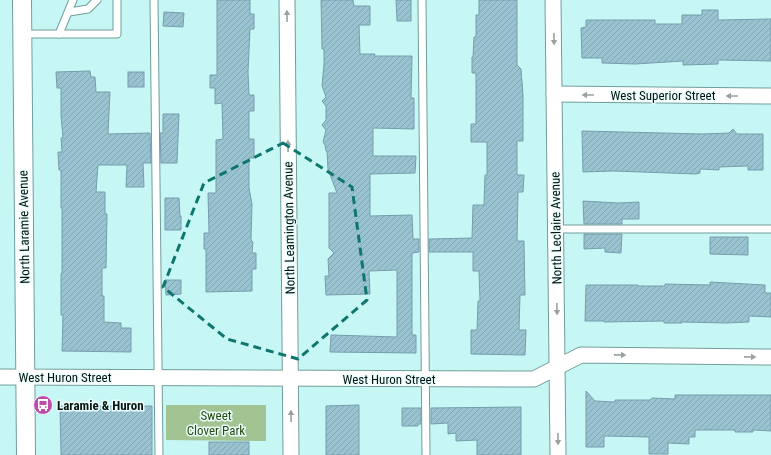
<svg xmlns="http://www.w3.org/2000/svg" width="771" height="455" font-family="'Roboto Condensed',sans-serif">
<defs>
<pattern id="building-hatch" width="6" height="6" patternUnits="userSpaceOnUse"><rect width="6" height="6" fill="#99c3d1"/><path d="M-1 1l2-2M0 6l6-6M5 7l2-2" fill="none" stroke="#82a7b3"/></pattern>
</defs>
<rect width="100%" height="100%" fill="#c7f7f4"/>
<polygon fill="#a2c493" points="166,405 266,405 266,441 166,440"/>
<g fill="url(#building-hatch)" stroke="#759eac">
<polygon points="217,0 250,0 250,14 254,14 254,29 250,29 248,72 249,95 254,95 254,111 249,111 249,139 254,139 254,158 249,158 249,188 252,204 251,240 253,242 252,253 256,253 256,269 252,269 252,291 206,292 206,249 204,249 204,233 209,233 208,193 216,193 216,140 223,139 222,103 215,104 215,88 210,88 210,75 217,75"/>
<polygon points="321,0 353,0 354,6 370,6 370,25 359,25 360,54 375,54 374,56 412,56 411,98 414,98 414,129 373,128 373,156 416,156 415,173 370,174 370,216 412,215 413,239 419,239 419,252 412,253 412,335 416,335 416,353 330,352 331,335 397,337 397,270 369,271 370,294 326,295 325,276 329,276 328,259 334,253 329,248 329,193 337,193 328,169 327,151 326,151 325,145 323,142 326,130 322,125 326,120 326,106 322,101 326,97 322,86 324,64 324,49 322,49"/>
<polygon points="396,0 411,0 411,21 397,21"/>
<polygon points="479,0 517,0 517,65 521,69 523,95 523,141 517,141 517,175 524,175 523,192 518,192 517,241 524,241 525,295 520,295 519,330 526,330 525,355 471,354 471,330 477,330 478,301 480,301 479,271 473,271 473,252 429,252 429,239 472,238 473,205 484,205 485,175 487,175 487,142 471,142 471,124 476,124 476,73 472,73 472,57 473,57 474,37 476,37 476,15 479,15"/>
<polygon points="702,10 718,10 718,20 771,19 771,61 718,60 718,64 683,65 683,61 635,64 602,63 602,58 582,58 581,28 586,27 586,20 655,20 655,24 682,24 682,15 702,15"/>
<polygon points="164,12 184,13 183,27 163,26"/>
<polygon points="90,71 91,77 95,77 96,92 110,92 108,134 150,133 151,163 143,163 144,187 126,187 127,165 98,165 96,192 105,192 105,214 107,214 106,268 102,268 102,296 104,296 104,322 121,323 121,328 131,328 131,352 62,351 63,315 61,315 61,274 62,272 62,208 61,208 61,170 59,170 58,152 62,152 61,138 63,138 61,116 61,88 57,88 56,72"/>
<rect x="128" y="72" width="16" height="15"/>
<polygon points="163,114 179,114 177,163 161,163 160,133 163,133"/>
<polygon points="733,129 737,134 763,134 763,170 748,170 748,166 719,167 719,170 700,169 700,173 696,174 613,171 583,172 582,131 703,134 729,133"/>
<polygon points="165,198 179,198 180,216 181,216 181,230 165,230"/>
<polygon points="583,201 618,203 639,202 639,219 622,219 622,224 584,224"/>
<polygon points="584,234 622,234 621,253 605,252 605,248 584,249"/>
<polygon points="710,237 748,237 748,255 710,254"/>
<polygon points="165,280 181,280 181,294 166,295"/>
<polygon points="710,282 765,285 765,293 771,293 771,317 749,316 749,322 727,323 682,322 682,323 664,323 664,321 604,322 604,321 585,321 586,285 638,285 638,286 665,286 665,284 710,285"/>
<polygon points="586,391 595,401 615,402 615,400 650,400 652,398 675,399 675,395 771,395 771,431 753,430 753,432 735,432 735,430 695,430 695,437 689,437 689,444 668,443 668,454 649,454 649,437 604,436 604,447 586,447"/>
<polygon points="359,405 359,455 326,455 326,406"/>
<polygon points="60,406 152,406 152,455 61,455"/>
<polygon points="521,407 521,455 477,455 477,440 456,441 456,433 448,434 448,423 431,424 431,408"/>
<polygon points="402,408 421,408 421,424 418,424 418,426 402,426"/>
<rect x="209" y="442" width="40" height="13"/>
</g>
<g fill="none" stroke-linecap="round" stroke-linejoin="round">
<defs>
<g id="service">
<polyline points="154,0 159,455"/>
<polyline points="422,0 426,455"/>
<polyline points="69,12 88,9 97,0"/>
<polyline points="22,34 117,34 117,0"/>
<polyline points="59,34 73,0"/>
<polyline points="556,229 771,229"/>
</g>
<g id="minor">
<polyline points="287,0 291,455"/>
<polyline points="553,0 558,455"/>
<polyline points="554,94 771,96"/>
<polyline points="0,377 534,379 581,355 771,357"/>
</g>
<polyline id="tertiary" points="22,0 26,455"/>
</defs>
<use href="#service" stroke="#709d9b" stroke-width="9"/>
<use href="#minor" stroke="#709d9b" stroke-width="17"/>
<use href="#tertiary" stroke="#709d9b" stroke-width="20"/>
<use href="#service" stroke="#fff" stroke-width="7"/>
<use href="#minor" stroke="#fff" stroke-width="15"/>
<use href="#tertiary" stroke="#fff" stroke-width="18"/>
</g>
<defs><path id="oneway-solid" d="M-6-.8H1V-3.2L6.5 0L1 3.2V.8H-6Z"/></defs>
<g fill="#9aa1a1">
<use href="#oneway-solid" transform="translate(287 16) rotate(-91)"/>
<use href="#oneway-solid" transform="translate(554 39) rotate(89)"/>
<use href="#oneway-solid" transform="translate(588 95) rotate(-180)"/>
<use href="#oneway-solid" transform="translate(732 96) rotate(-180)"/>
<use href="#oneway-solid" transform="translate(288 146) rotate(-91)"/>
<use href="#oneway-solid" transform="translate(557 309) rotate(89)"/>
<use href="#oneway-solid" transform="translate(620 355) rotate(1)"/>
<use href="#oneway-solid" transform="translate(750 357) rotate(1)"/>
<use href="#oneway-solid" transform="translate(291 416) rotate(-91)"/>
<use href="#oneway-solid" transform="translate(558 439) rotate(90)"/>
</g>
<path fill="none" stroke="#0f766e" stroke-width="3" stroke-dasharray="8 5" stroke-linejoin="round" d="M283 143 352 187 367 300 298 359 227 339 163 287 204 183Z"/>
<defs>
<symbol id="bus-disc" viewBox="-11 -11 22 22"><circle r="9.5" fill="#bd4da9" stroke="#ebfefc"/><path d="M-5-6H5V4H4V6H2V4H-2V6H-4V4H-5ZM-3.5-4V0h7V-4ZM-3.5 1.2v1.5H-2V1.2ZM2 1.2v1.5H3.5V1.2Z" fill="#fff"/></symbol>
</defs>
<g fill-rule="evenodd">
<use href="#bus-disc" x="32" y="394" width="22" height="22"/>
</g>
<g text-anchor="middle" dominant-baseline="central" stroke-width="3" stroke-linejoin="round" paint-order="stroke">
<g font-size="13" fill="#031413" stroke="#ebfefc">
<text x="663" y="95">West Superior Street</text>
<text transform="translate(24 227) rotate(-91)">North Laramie Avenue</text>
<text transform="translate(289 228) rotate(-91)">North Leamington Avenue</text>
<text transform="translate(556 228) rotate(-91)">North Leclaire Avenue</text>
<text x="65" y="377">West Huron Street</text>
<text x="389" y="379">West Huron Street</text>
</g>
<g font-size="13" font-weight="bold" fill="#031413" stroke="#ebfefc" text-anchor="start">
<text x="57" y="405">Laramie &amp; Huron</text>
</g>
<g font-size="13" fill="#284b12" stroke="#ebfefc">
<text x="216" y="415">Sweet<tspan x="216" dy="15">Clover Park</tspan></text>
</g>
</g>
</svg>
